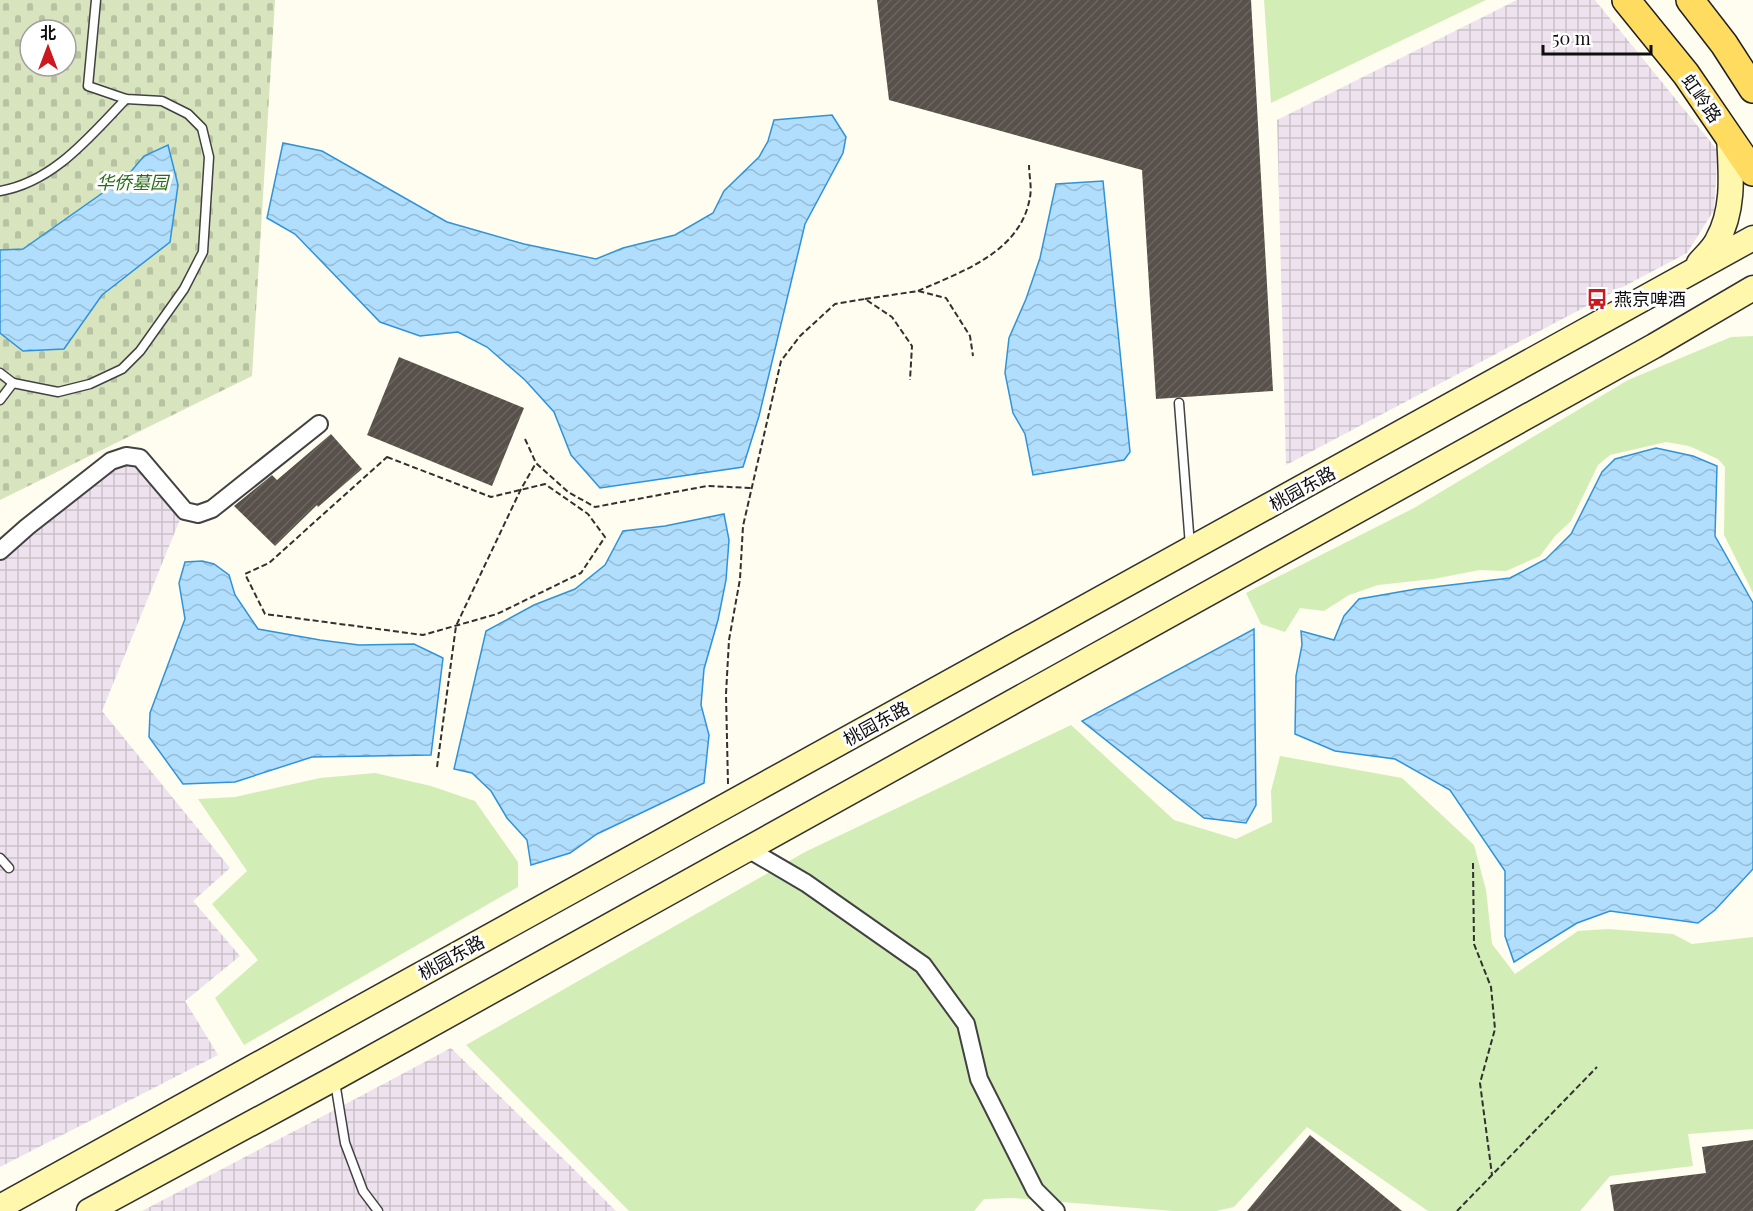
<svg xmlns="http://www.w3.org/2000/svg" width="1753" height="1211" font-family="'Playfair Display','Noto Sans SC',serif">
<defs>
<pattern id="industrial-grid" width="8" height="8" patternUnits="userSpaceOnUse" patternTransform="scale(1.5)"><rect width="8" height="8" fill="#ede2ee"/><path d="M0 4h8M4 0v8" fill="none" stroke="#cac1cb"/></pattern>
<pattern id="cemetery-stones" width="16" height="16" patternUnits="userSpaceOnUse" patternTransform="scale(1.5)"><rect width="16" height="16" fill="#d7e4be"/><path d="M2 7V4a2 2 0 0 1 4 0v3zM10 15v-3a2 2 0 0 1 4 0v3z" fill="#b7c2a2"/></pattern>
<pattern id="water-waves" width="16" height="10" patternUnits="userSpaceOnUse" patternTransform="scale(1.5)"><rect width="16" height="10" fill="#b0defc"/><path d="M0 5q4-4 8 0t8 0" fill="none" stroke="#96bdd7"/></pattern>
<pattern id="building-hatch" width="6" height="6" patternUnits="userSpaceOnUse" patternTransform="scale(1.5)"><rect width="6" height="6" fill="#58504a"/><path d="M-1 1l2-2M0 6l6-6M5 7l2-2" fill="none" stroke="#6b6560"/></pattern>
</defs>
<rect width="100%" height="100%" fill="#fffcf0"/>
<g fill="url(#industrial-grid)">
<polygon points="1517,0 1595,0 1718,151 1714,210 1687,253 1286,465 1277,120"/>
<polygon points="120,462 136,463 181,517 102,711 230,868 193,901 240,956 185,1001 218,1055 0,1167 0,559"/>
<polygon points="451,1048 616,1211 142,1211 325,1115"/>
</g>
<g fill="#d2eeb6">
<polygon points="1264,0 1486,0 1271,103"/>
<polygon points="1753,336 1753,593 1724,535 1725,467 1718,459 1689,446 1666,442 1610,455 1598,465 1571,521 1555,536 1540,556 1506,571 1480,570 1433,579 1378,585 1349,595 1324,611 1300,608 1285,632 1261,624 1246,593 1414,508 1628,380 1731,337"/>
<polygon points="1071,725 1174,820 1236,839 1272,822 1271,791 1280,756 1402,778 1474,845 1486,890 1492,944 1515,974 1578,931 1608,929 1673,934 1692,944 1753,937 1753,1129 1688,1134 1693,1166 1610,1176 1580,1211 1428,1211 1307,1127 1234,1207 1216,1211 1173,1211 1012,1198 984,1199 974,1211 629,1211 466,1045 805,852"/>
<polygon points="375,773 431,786 475,801 518,862 518,887 244,1045 215,998 258,960 212,904 247,871 198,799 235,797 320,778"/>
</g>
<path fill="url(#cemetery-stones)" fill-rule="evenodd" d="M0 0H275L252 376 0 500ZM30 30H66V66H30Z"/>
<g fill="url(#water-waves)" stroke="#3093d9" stroke-width="1.5">
<polygon points="832,115 846,137 843,153 805,224 759,416 743,467 600,488 571,455 554,412 525,380 487,347 458,332 420,336 380,322 295,234 267,218 283,143 322,151 447,222 524,244 596,259 623,248 675,235 713,213 724,191 759,157 768,141 774,120"/>
<polygon points="168,145 178,185 170,242 102,295 64,349 23,351 0,333 0,250 23,249 128,175 144,156"/>
<polygon points="1103,181 1130,452 1124,460 1033,475 1025,434 1013,413 1005,373 1009,338 1026,299 1040,258 1056,184"/>
<polygon points="1656,448 1693,456 1717,466 1715,536 1753,603 1753,869 1715,910 1698,923 1610,911 1577,923 1514,962 1505,936 1505,871 1450,790 1395,759 1335,751 1295,734 1296,676 1302,645 1301,631 1334,640 1344,616 1359,599 1416,589 1510,578 1546,559 1571,534 1602,472 1615,459"/>
<polygon points="724,514 729,540 726,580 718,620 704,669 701,705 709,735 704,783 597,834 570,853 531,865 527,840 507,818 491,791 472,773 454,769 486,631 534,605 575,589 605,565 623,531 665,526"/>
<polygon points="202,561 214,564 229,575 235,595 258,629 320,640 359,645 414,644 443,658 431,755 312,757 235,782 183,784 149,737 150,713 185,619 179,583 185,562"/>
<polygon points="1254,629 1256,805 1246,823 1204,818 1082,721"/>
</g>
<g fill="url(#building-hatch)">
<polygon points="877,0 1251,0 1273,391 1156,399 1142,170 889,100"/>
<polygon points="399,357 524,408 492,486 367,435"/>
<polygon points="331,434 362,469 318,507 317,505 275,546 234,506 272,475 277,480"/>
<polygon points="1310,1135 1402,1211 1247,1211"/>
<polygon points="1753,1140 1753,1211 1614,1211 1610,1185 1706,1173 1702,1147"/>
</g>
<g fill="none" stroke-linecap="round" stroke-linejoin="round">
<defs>
<g id="service">
<path d="M0 191C54 182 90 136 126 99"/>
<polyline points="0,373 13,383 58,392 90,384 122,369 140,351 184,289 203,252 209,157 202,128 188,114 162,101 126,99 88,86 96,0"/>
<polyline points="0,400 13,383"/>
<polyline points="1179,403 1190,546"/>
<polyline points="0,858 9,868"/>
<polyline points="335,1082 345,1143 363,1191 378,1211"/>
</g>
<g id="minor">
<polyline points="0,551 27,527 111,461 126,456 140,458 185,511 198,514 212,509 319,424"/>
<polyline points="748,849 806,883 923,965 966,1024 979,1079 1035,1190 1056,1211"/>
</g>
<g id="secondary">
<path d="M1699 263C1705 256 1713 249 1717 241 1735 209 1731 172 1729 136"/>
<polyline points="0,1207 1753,238"/>
<polyline points="89,1211 335,1078 1654,346 1753,288"/>
</g>
<g id="primary">
<polyline points="1626,0 1686,74 1753,172"/>
<polyline points="1690,0 1724,44 1753,89"/>
</g>
</defs>
<use href="#service" stroke="#424242" stroke-width="11"/>
<use href="#minor" stroke="#424242" stroke-width="20"/>
<use href="#secondary" stroke="#313131" stroke-width="27"/>
<use href="#primary" stroke="#202020" stroke-width="30"/>
<g stroke="#313131" stroke-width="2" stroke-dasharray="6 3" stroke-linecap="butt">
<path d="M918 291C963 271 1021 252 1030 197 1032 187 1029 175 1029 165"/>
<polyline points="865,299 918,291 946,298 970,336 973,356"/>
<polyline points="525,439 536,463 568,492 595,507 707,486 752,488"/>
<polygon points="387,457 491,497 545,484 588,514 605,537 581,573 497,614 423,635 265,614 245,574 269,563"/>
<polyline points="437,767 456,626 521,489 536,463"/>
<polyline points="728,784 726,694 729,640 740,579 743,526 781,361 800,336 835,304 865,299 892,317 912,346 910,380"/>
<polyline points="1473,863 1474,944 1491,987 1495,1029 1480,1083 1492,1175"/>
<polyline points="1457,1211 1597,1067"/>
</g>
<use href="#service" stroke="#fff" stroke-width="8"/>
<use href="#minor" stroke="#fff" stroke-width="16"/>
<use href="#secondary" stroke="#fff7ab" stroke-width="24"/>
<use href="#primary" stroke="#ffdb60" stroke-width="27"/>
</g>
<defs>
<symbol id="bus-bare" viewBox="-9 -9 18 18"><path d="M-5-6H5V4H4V6H2V4H-2V6H-4V4H-5ZM-3.5-4V0h7V-4ZM-3.5 1.2v1.5H-2V1.2ZM2 1.2v1.5H3.5V1.2Z" fill="#cc191f" stroke="#fff" stroke-width="2.5" paint-order="stroke"/></symbol>
</defs>
<g fill-rule="evenodd">
<use href="#bus-bare" x="1582" y="284" width="30" height="30"/>
</g>
<g text-anchor="middle" dominant-baseline="central" stroke-width="6" stroke-linejoin="round" paint-order="stroke">
<g font-size="18" fill="#0f0f0f" stroke="#fff">
<text transform="translate(1702 98) rotate(55)">虹岭路</text>
<text transform="translate(1302 488) rotate(-29)">桃园东路</text>
<text transform="translate(876 723) rotate(-29)">桃园东路</text>
<text transform="translate(451 957) rotate(-29)">桃园东路</text>
</g>
<g font-size="18" font-style="italic" fill="#286d18" stroke="#fff">
<text x="132" y="182">华侨墓园</text>
</g>
<g font-size="18" fill="#0f0f0f" stroke="#fff" text-anchor="start">
<text x="1614" y="299">燕京啤酒</text>
</g>
</g>
<g transform="translate(48 48)"><circle r="28" fill="#ffffff" stroke="#9f9f9f" stroke-width="1.5"/>
<path d="M0-4.5L10 22L0 15L-10 22Z" fill="#cc191f"/>
<text y="-9" font-size="16" font-weight="bold" text-anchor="middle" fill="#0f0f0f">北</text>
</g>
<path d="M1543 45v9h108v-9" fill="none" stroke="#0f0f0f" stroke-width="3"/>
<text x="1552" y="45" font-size="18" fill="#0f0f0f" stroke="#ffffff" stroke-width="4.5" paint-order="stroke">50 m</text>
</svg>
